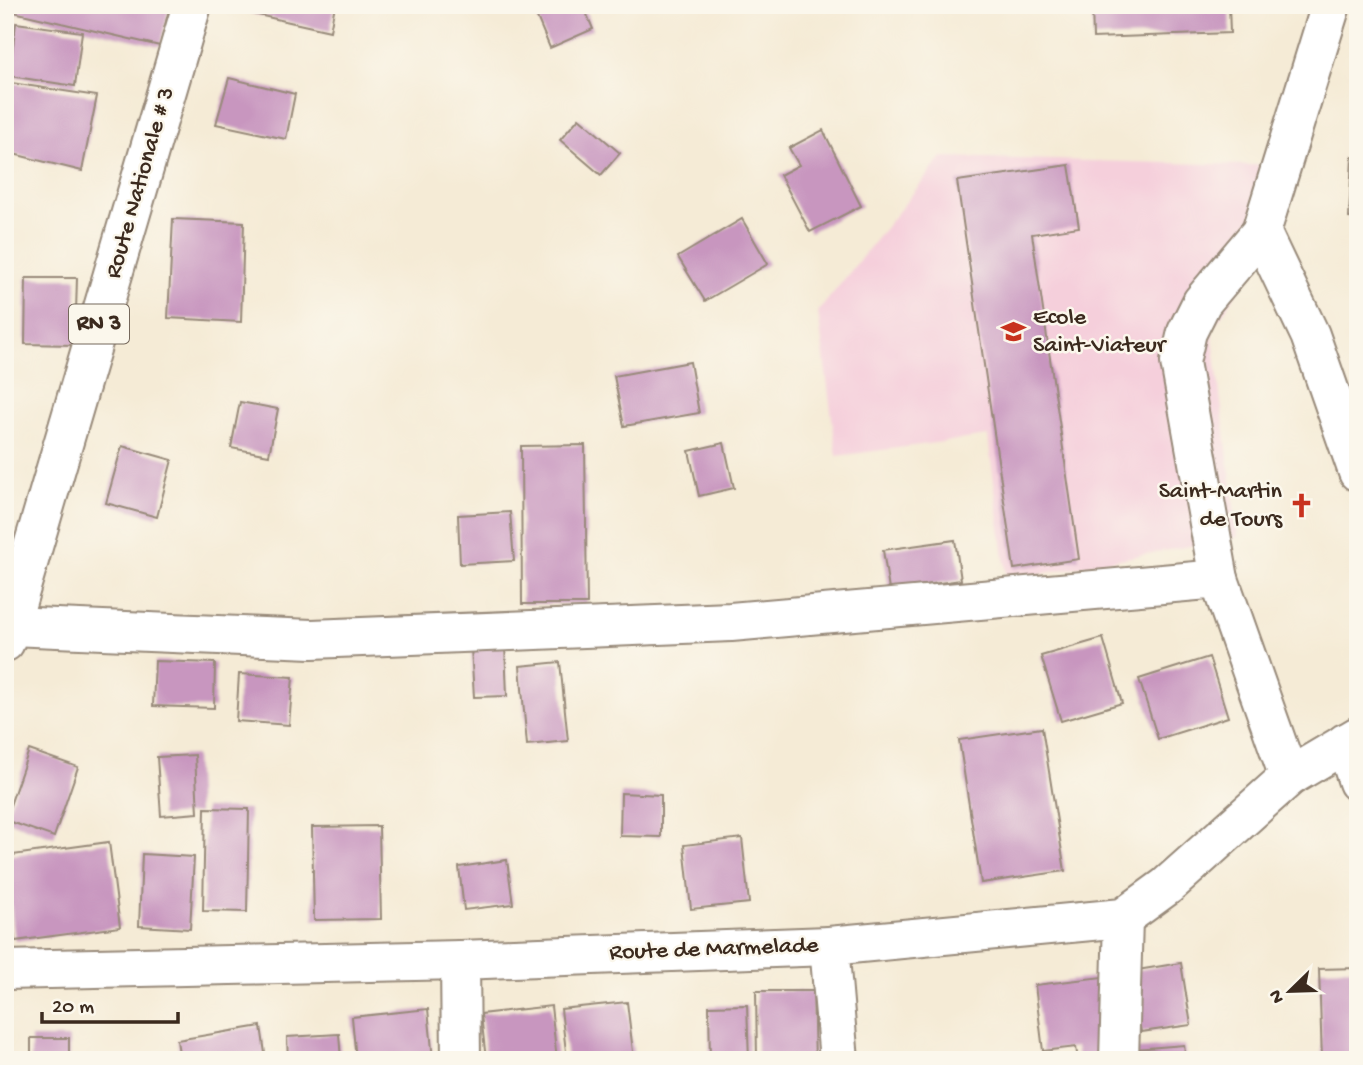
<svg xmlns="http://www.w3.org/2000/svg" width="1363" height="1065" font-family="'Gochi Hand',sans-serif">
<rect width="100%" height="100%" fill="#fbf7ec"/>
<filter id="ink" filterUnits="userSpaceOnUse"><feTurbulence type="fractalNoise" baseFrequency=".0143" numOctaves="2"/><feDisplacementMap in="SourceGraphic" scale="14" xChannelSelector="R" yChannelSelector="G"/><feConvolveMatrix kernelMatrix="1 2 1 2 8 2 1 2 1" color-interpolation-filters="sRGB"/></filter>
<filter id="wash" filterUnits="userSpaceOnUse"><feTurbulence type="fractalNoise" baseFrequency=".00686" numOctaves="4" result="noise"/><feDisplacementMap in="SourceGraphic" scale="28" xChannelSelector="R" yChannelSelector="G"/><feGaussianBlur stdDeviation="1.57" result="paint"/><feColorMatrix in="noise" values="0 0 0 0 0 0 0 0 0 0 0 0 0 0 0 0 0 1.4 0 .05"/><feComposite in="paint" operator="in"/></filter>
<g filter="url(#wash)">
<rect width="100%" height="100%" fill="#f5ebd6"/>
<polygon fill="#f5cfdb" points="942,157 1284,166 1282,225 1212,330 1238,537 1007,580 988,436 837,456 818,312"/>
<g id="blocks">
<g fill="#c896bf">
<polygon points="5,5 170,5 160,46 5,10"/>
<polygon points="250,5 335,5 330,31 249,13"/>
<polygon points="544,5 583,5 593,29 550,48 534,10"/>
<polygon points="1092,5 1229,5 1230,33 1093,38"/>
<polygon points="16,23 82,32 75,86 9,76"/>
<polygon points="229,78 295,94 286,139 216,124"/>
<polygon points="5,82 97,96 82,171 5,152"/>
<polygon points="579,118 620,153 601,175 560,140"/>
<polygon points="823,130 861,206 810,232 780,175 799,165 789,148"/>
<polygon points="1352,157 1358,158 1358,219 1349,218"/>
<polygon points="1069,165 1079,227 1032,234 1079,559 1014,569 957,181"/>
<polygon points="173,219 244,222 241,322 168,318"/>
<polygon points="742,219 768,264 705,301 678,257"/>
<polygon points="26,278 77,278 75,345 25,344"/>
<polygon points="690,362 699,413 624,426 614,376"/>
<polygon points="240,402 278,409 269,455 231,448"/>
<polygon points="724,443 734,488 699,496 689,451"/>
<polygon points="585,445 587,604 522,604 521,446"/>
<polygon points="122,446 172,460 157,517 106,503"/>
<polygon points="510,512 514,561 460,564 458,515"/>
<polygon points="955,540 961,580 889,590 883,550"/>
<polygon points="1103,638 1122,703 1061,721 1041,656"/>
<polygon points="505,645 507,696 474,697 471,647"/>
<polygon points="1209,657 1228,717 1158,739 1139,679"/>
<polygon points="155,661 215,663 214,708 153,706"/>
<polygon points="560,662 568,741 527,745 520,666"/>
<polygon points="239,674 293,677 289,725 236,721"/>
<polygon points="1042,728 1065,871 981,883 959,740"/>
<polygon points="29,750 78,767 54,837 5,820"/>
<polygon points="195,755 198,813 161,816 157,757"/>
<polygon points="621,793 661,795 661,837 620,836"/>
<polygon points="205,808 249,809 247,912 203,911"/>
<polygon points="379,826 381,919 314,920 312,827"/>
<polygon points="742,838 749,903 691,909 684,845"/>
<polygon points="109,842 120,927 15,941 5,856"/>
<polygon points="142,854 194,857 190,929 139,926"/>
<polygon points="507,860 513,904 464,910 459,867"/>
<polygon points="1181,963 1191,1025 1141,1032 1131,971"/>
<polygon points="1358,968 1358,1059 1322,1060 1319,969"/>
<polygon points="1102,977 1113,1060 1078,1060 1076,1047 1043,1051 1035,985"/>
<polygon points="756,991 813,991 815,1060 757,1060"/>
<polygon points="627,1002 634,1060 567,1060 561,1009"/>
<polygon points="747,1005 749,1060 710,1060 709,1006"/>
<polygon points="551,1006 557,1060 486,1060 481,1014"/>
<polygon points="428,1009 433,1060 356,1060 352,1017"/>
<polygon points="261,1026 266,1060 180,1060 177,1040"/>
<polygon points="339,1034 341,1060 288,1060 287,1037"/>
<rect x="31" y="1038" width="38" height="22"/>
<polygon points="1184,1045 1186,1060 1136,1060 1135,1049"/>
</g>
</g>
</g>
<g filter="url(#ink)">
<use href="#blocks" fill-opacity="0" stroke="#988a7a" stroke-width="2"/>
<g fill="none" stroke-linecap="round" stroke-linejoin="round">
<defs>
<g id="minor">
<polyline points="1261,232 1310,335 1358,472"/>
<polyline points="1219,579 1180,362 1187,332 1202,302 1261,232 1331,5"/>
<polyline points="11,626 312,639 731,622 1219,579 1289,777"/>
<polyline points="1345,743 1358,782"/>
<polyline points="829,946 839,1060"/>
<polyline points="460,960 461,1060"/>
<polyline points="1119,1060 1123,918"/>
</g>
<g id="major">
<polyline points="5,642 192,5"/>
<polyline points="5,970 460,960 829,946 1123,918 1167,886 1289,777 1358,736"/>
</g>
</defs>
<use href="#minor" stroke="#988a7a" stroke-width="42"/>
<use href="#major" stroke="#988a7a" stroke-width="42"/>
<use href="#minor" stroke="#fff" stroke-width="38"/>
<use href="#major" stroke="#fff" stroke-width="38"/>
</g>
</g>
<defs>
<symbol id="school-bare" viewBox="-9 -9 18 18"><path d="M0-5L7-2L0 1L-7-2ZM-4 1L0 2.5L4 1V4Q0 6-4 4Z" fill="#c8321e" stroke="#fbf7ec" stroke-width="2.5" paint-order="stroke"/></symbol>
<symbol id="church-bare" viewBox="-9 -9 18 18"><path d="M-1.2-6h2.4v3.5h3.3v2.4h-3.3V6h-2.4V-.1h-3.3v-2.4h3.3Z" fill="#c8321e" stroke="#fbf7ec" stroke-width="2.5" paint-order="stroke"/></symbol>
</defs>
<g fill-rule="evenodd">
<use href="#school-bare" x="996" y="314" width="35" height="35"/>
<use href="#church-bare" x="1284" y="488" width="35" height="35"/>
</g>
<g text-anchor="middle" dominant-baseline="central" stroke-width="5" stroke-linejoin="round" paint-order="stroke">
<rect fill="#fbf7ec" stroke="#75685c" stroke-width="2" x="69" y="304.5" width="60" height="39" rx="5"/>
<g font-size="23" font-weight="bold" fill="#3b2a1e">
<text x="99" y="324">RN 3</text>
</g>
<g font-size="24" fill="#3b2a1e" stroke="#fbf7ec">
<text transform="translate(141 183) rotate(-74)">Route Nationale # 3</text>
<text transform="translate(714 950) rotate(-2)">Route de Marmelade</text>
</g>
<g font-size="24" fill="#3b2a1e" stroke="#fbf7ec" text-anchor="start">
<text x="1033" y="318">Ecole<tspan x="1033" dy="28">Saint-Viateur</tspan></text>
<text x="1282" y="492" text-anchor="end">Saint-Martin<tspan x="1282" dy="28">de Tours</tspan></text>
</g>
</g>
<rect width="1363" height="1065" fill="none" stroke="#fbf7ec" stroke-width="28"/>
<g transform="translate(1290 991) rotate(247)" stroke="#fbf7ec" stroke-width="5" paint-order="stroke">
<path d="M0-5L12 26L0 18L-12 26Z" fill="#3b2a1e"/>
<text y="-10" font-size="19" font-weight="bold" text-anchor="middle" fill="#3b2a1e">N</text>
</g>
<path d="M42 1012v10h136v-10" fill="none" stroke="#3b2a1e" stroke-width="3.5"/>
<text x="52" y="1012" font-size="21" fill="#3b2a1e" stroke="#fbf7ec" stroke-width="5" paint-order="stroke">20 m</text>
</svg>
